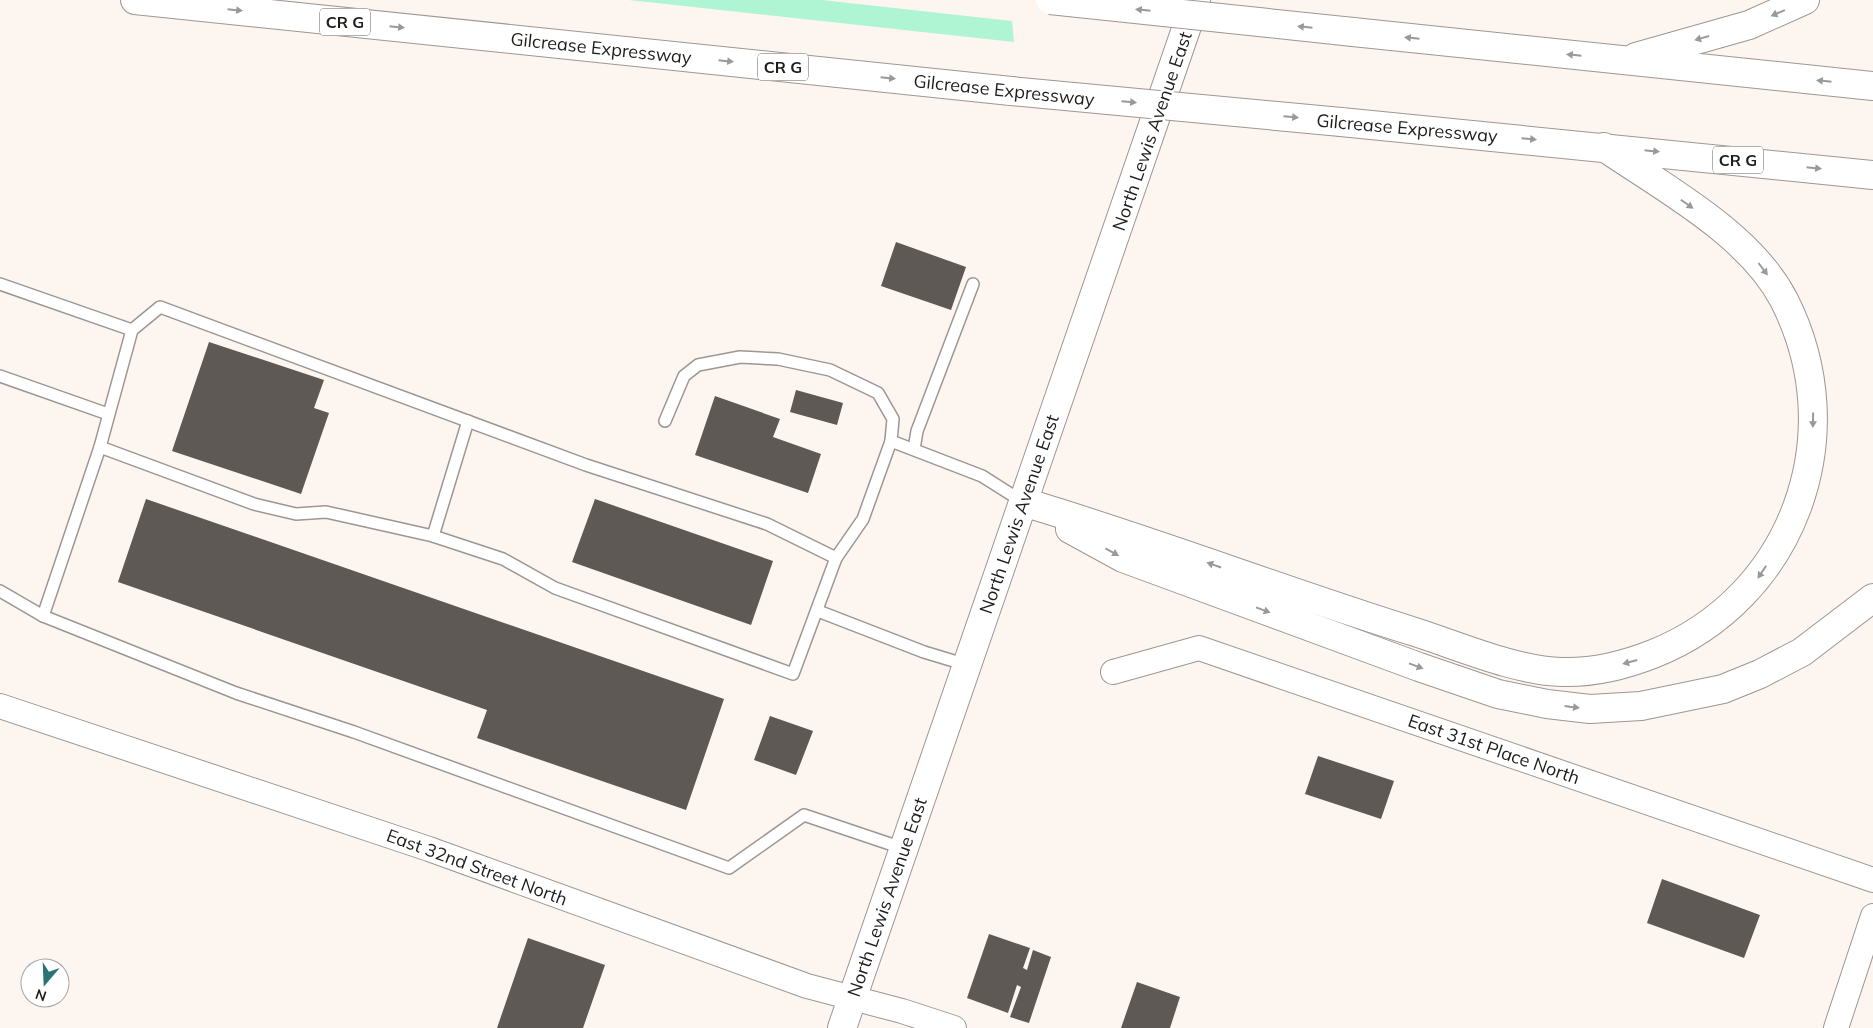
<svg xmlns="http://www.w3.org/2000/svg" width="1873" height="1028" font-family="Mulish,sans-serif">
<rect width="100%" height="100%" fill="#fdf5f0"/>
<polygon fill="#aff5d3" points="629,0 822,0 1012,21 1014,42"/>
<g fill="#5e5954">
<polygon points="896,242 966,267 951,310 881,286"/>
<polygon points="209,342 324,380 314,408 329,413 301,494 172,451"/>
<polygon points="796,390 843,403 837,425 790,412"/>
<polygon points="715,396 780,419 773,437 821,454 808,493 695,455"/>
<polygon points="146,499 724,699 686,810 477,738 487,710 118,582"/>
<polygon points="595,499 773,561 751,625 572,562"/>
<polygon points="770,716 813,731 796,775 754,760"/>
<polygon points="1318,756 1394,781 1381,819 1305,794"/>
<polygon points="1662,879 1760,915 1744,958 1647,923"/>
<polygon points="989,934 1030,948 1023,968 1027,970 1033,950 1051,957 1029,1023 1010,1017 1021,987 1017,985 1008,1013 967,998"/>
<polygon points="528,938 605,965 583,1028 497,1028"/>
<polygon points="1137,982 1180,997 1170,1028 1121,1028"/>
</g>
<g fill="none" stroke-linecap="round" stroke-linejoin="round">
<defs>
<g id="lane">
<polyline points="0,284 132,330 100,447"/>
<polyline points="132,330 160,307 586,465 767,524 836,558"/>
<polyline points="0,376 108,414"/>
<polyline points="665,421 684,376 698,365 740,357 778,359 830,370 878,393 893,419 891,441 982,476 1023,502"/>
<polyline points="914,449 917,431 973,284"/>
<polyline points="433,536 468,421"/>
<polyline points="0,591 43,616 236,693 354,732 729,868 804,815 905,849"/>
<polyline points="818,611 924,652 967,665"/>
<polyline points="43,616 100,447 254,504 296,514 326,512 433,536 503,559 555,588 793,674 836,558 863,519 891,441"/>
</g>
<g id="street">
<polyline points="1113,672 1199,648 1873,880"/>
<polyline points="0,706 429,849 807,986 902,1011 954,1028"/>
<polyline points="1836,1028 1873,916"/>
</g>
<polyline id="secondary" points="842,1028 1196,0"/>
<g id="highway">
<polyline points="135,0 1011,91"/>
<polyline points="1353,32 1873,86"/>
<polyline points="1636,57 1749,25 1805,0"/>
<polyline points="1341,122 1873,175"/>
<path d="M1023 502C1155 541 1283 591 1415 632 1459 646 1516 671 1562 672 1592 673 1625 665 1653 654 1794 598 1853 435 1784 300 1750 234 1664 188 1604 147"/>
<polyline points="1070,529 1123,558 1419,667 1498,694 1547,704 1590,709 1641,706 1723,689 1760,674 1802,652 1873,598"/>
</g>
</defs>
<use href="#lane" stroke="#9e9692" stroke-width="14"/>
<use href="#street" stroke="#9e9692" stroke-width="26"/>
<use href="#secondary" stroke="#9e9692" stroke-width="30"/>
<use href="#highway" stroke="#9e9692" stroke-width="30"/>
<use href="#lane" stroke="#fff" stroke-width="11"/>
<use href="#street" stroke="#fff" stroke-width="24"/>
<use href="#secondary" stroke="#fff" stroke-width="28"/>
<use href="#highway" stroke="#fff" stroke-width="28"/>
<defs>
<g id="highway-bridge">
<polyline points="1050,0 1353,32"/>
<polyline points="1011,91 1341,122"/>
</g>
</defs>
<use href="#highway-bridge" stroke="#9e9692" stroke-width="30" stroke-linecap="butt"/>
<use href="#highway-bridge" stroke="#fff" stroke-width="28"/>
</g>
<defs><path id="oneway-solid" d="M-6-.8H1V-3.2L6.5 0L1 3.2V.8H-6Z" transform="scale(1.25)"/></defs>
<g fill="#9a9998">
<use href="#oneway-solid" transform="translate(235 10) rotate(6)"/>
<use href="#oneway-solid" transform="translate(1143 10) rotate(-174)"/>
<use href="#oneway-solid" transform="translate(1778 13) rotate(157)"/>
<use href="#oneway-solid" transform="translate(397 27) rotate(6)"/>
<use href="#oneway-solid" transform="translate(1305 27) rotate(-174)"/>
<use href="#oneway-solid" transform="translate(1412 38) rotate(-174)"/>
<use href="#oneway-solid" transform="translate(1702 38) rotate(164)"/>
<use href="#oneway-solid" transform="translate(1574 55) rotate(-174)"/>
<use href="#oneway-solid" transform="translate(726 61) rotate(6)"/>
<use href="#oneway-solid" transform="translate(888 78) rotate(6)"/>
<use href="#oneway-solid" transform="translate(1824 81) rotate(-174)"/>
<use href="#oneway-solid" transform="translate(1129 102) rotate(5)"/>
<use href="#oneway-solid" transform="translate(1291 117) rotate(5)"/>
<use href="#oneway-solid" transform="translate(1529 139) rotate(5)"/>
<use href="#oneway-solid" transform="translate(1652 151) rotate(6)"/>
<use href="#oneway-solid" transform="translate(1814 168) rotate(6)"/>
<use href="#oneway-solid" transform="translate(1687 204) rotate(35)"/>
<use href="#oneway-solid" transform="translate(1763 269) rotate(53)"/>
<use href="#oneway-solid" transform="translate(1813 420) rotate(91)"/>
<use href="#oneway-solid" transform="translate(1112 552) rotate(29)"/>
<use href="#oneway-solid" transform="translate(1214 565) rotate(-161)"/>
<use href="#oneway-solid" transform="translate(1762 572) rotate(124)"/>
<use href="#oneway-solid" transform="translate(1263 610) rotate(20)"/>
<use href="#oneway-solid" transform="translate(1630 662) rotate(165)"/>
<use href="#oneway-solid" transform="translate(1416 666) rotate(20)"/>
<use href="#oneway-solid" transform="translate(1572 707) rotate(7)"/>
</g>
<g text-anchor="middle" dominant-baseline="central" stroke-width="5" stroke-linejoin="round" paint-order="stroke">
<g fill="#fff" stroke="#62605f" stroke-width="1">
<rect x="320" y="8.5" width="50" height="27" rx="4"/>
<rect x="758" y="53.5" width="50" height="27" rx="4"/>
<rect x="1713" y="146.5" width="50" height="27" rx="4"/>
</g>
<g font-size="16" font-weight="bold" fill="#1f1c1a">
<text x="345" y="22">CR G</text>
<text x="783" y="67">CR G</text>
<text x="1738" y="160">CR G</text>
</g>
<g font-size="18" fill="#1f1c1a" stroke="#fff">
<text transform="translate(601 48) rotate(6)">Gilcrease Expressway</text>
<text transform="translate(1004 90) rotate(6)">Gilcrease Expressway</text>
<text transform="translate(1407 128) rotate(5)">Gilcrease Expressway</text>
<text transform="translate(1152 131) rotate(-71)">North Lewis Avenue East</text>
<text transform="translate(1019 514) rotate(-71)">North Lewis Avenue East</text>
<text transform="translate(1494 749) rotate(19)">East 31st Place North</text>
<text transform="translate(477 867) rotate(20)">East 32nd Street North</text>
<text transform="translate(887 897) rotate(-71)">North Lewis Avenue East</text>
</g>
</g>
<g transform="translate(45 983) rotate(199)"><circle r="24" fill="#ffffff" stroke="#a5a4a3"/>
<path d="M0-4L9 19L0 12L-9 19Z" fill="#2a7474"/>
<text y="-8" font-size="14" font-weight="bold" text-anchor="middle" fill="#1f1c1a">N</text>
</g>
</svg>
